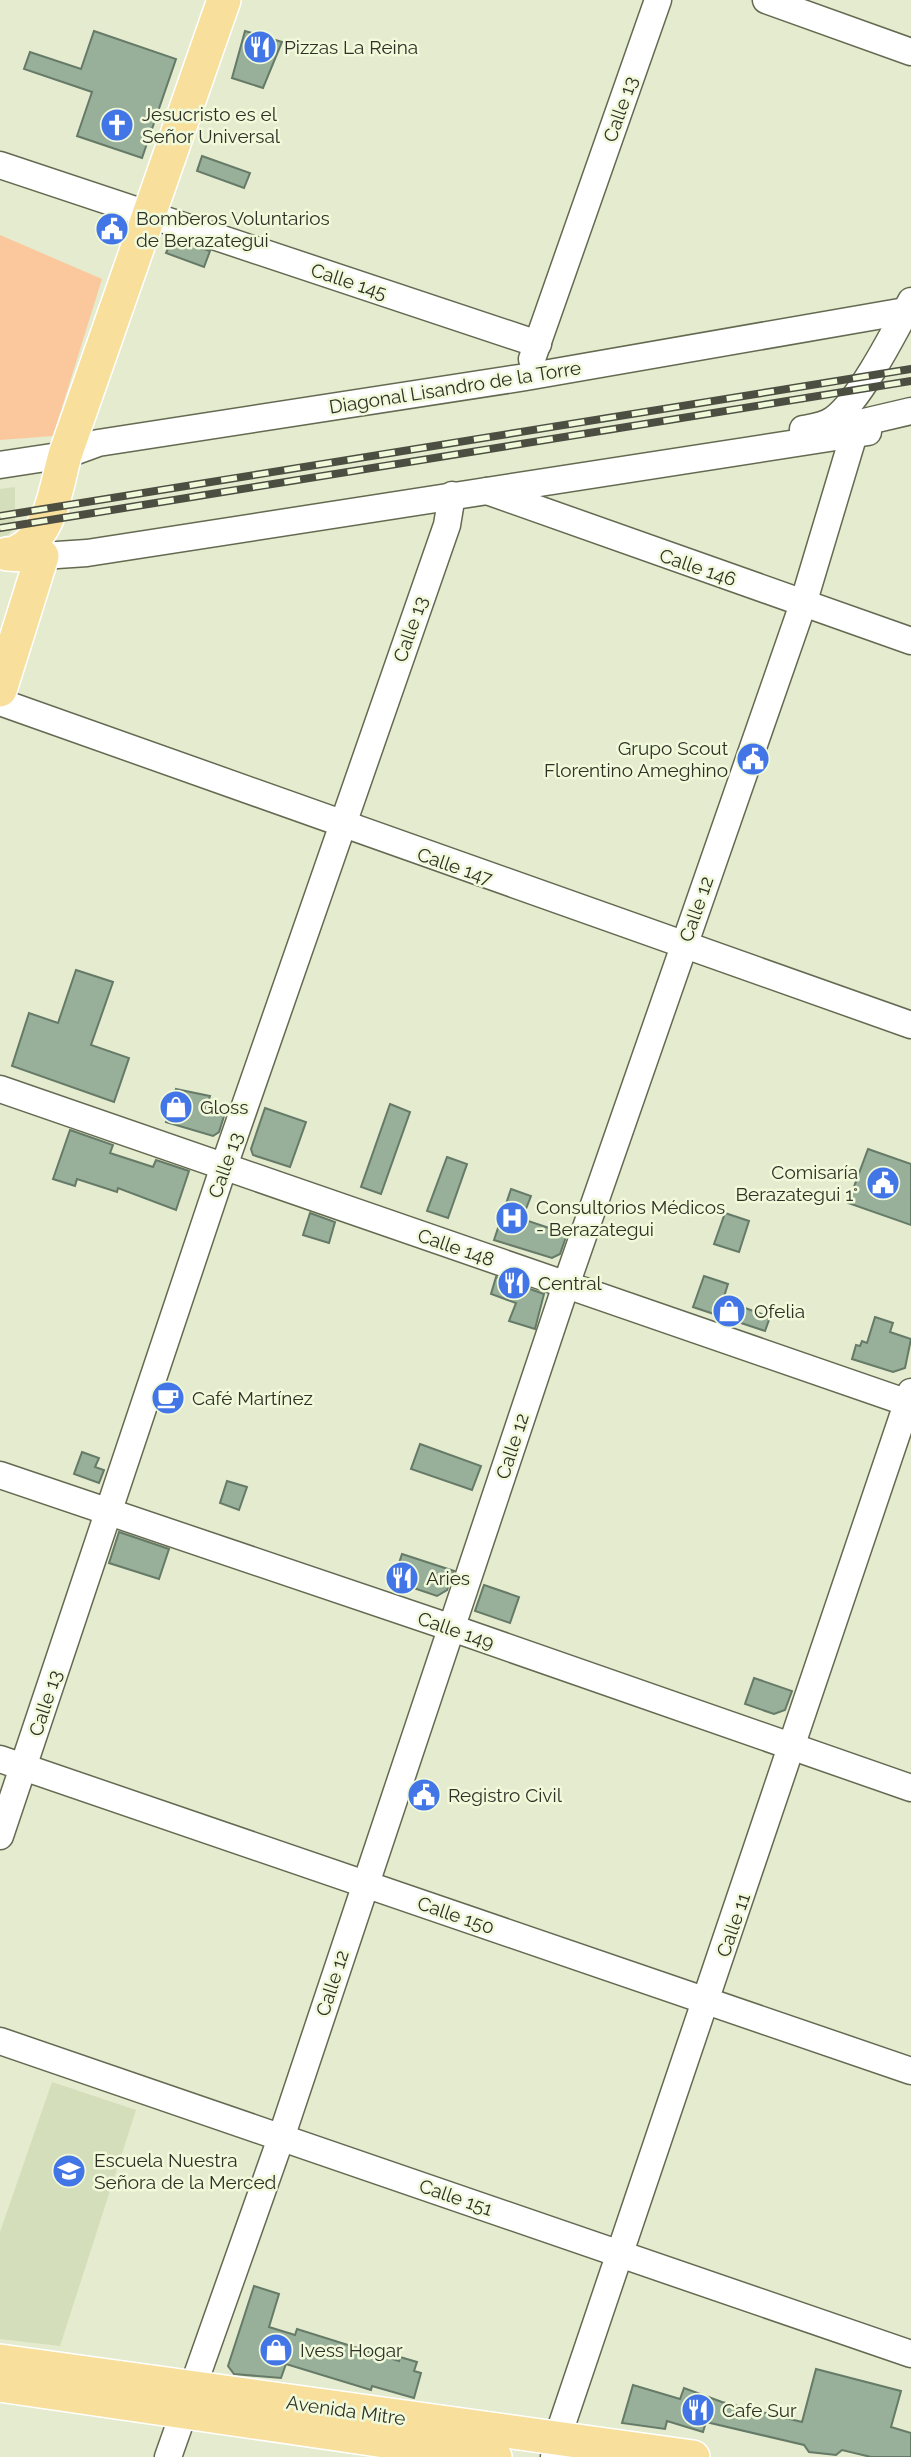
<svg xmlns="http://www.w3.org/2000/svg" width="911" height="2457" font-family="Raleway,sans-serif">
<rect width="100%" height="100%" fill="#e4ebce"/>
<g fill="#d5debb">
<polygon points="15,487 15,528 8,535 0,537 0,489"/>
<polygon points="52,2082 136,2110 60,2346 0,2339 0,2232"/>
</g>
<polygon fill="#fbc89e" points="0,235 102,279 53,436 0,440"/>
<g fill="#98af9a" stroke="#657a67" stroke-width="2">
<polygon points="94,31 176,59 142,158 77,136 92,92 24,69 30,52 81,69"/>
<polygon points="245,31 282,42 263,88 232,78"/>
<polygon points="202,156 250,173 244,188 197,171"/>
<polygon points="172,239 210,251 204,267 166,253"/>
<polygon points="76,970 113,982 91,1045 129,1058 114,1102 12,1066 29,1013 58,1023"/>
<polygon points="176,1089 210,1096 206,1108 225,1113 219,1132 213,1136 166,1122"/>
<polygon points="390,1104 410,1112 381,1194 361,1187"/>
<polygon points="265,1108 306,1122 290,1167 253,1155 251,1149"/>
<polygon points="70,1130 113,1145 110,1153 153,1167 156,1160 189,1171 176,1210 118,1188 117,1192 77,1179 75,1186 53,1179"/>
<polygon points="868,1149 911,1164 911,1225 848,1203"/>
<polygon points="447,1157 467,1164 448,1218 427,1211"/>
<polygon points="511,1189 531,1196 522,1219 567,1234 560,1254 552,1258 494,1240"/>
<polygon points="310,1213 335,1222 329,1243 303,1235"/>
<polygon points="725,1213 749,1221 739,1252 714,1244"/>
<polygon points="704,1276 728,1284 723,1300 770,1317 765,1331 693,1307"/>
<polygon points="496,1277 544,1294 535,1329 509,1321 516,1303 491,1294"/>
<polygon points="875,1317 893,1323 890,1332 911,1339 905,1368 893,1372 852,1359 856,1345 860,1346 862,1341 867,1343"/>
<polygon points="420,1444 481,1466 472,1490 411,1469"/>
<polygon points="82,1452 99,1458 95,1467 104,1470 99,1483 74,1474"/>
<polygon points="227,1481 247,1487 239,1510 220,1503"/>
<polygon points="119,1532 169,1549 159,1579 109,1563"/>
<polygon points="402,1554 454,1571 447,1590 437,1596 393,1581"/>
<polygon points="484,1585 519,1597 510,1623 475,1611"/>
<polygon points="754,1678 792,1691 785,1710 774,1714 745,1704"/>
<polygon points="254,2286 279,2294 269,2327 295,2335 297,2329 399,2361 400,2357 417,2362 414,2371 421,2373 414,2398 372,2386 371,2390 286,2364 281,2378 234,2374 228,2366"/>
<polygon points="816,2369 901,2391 891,2427 911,2433 911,2457 871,2457 842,2450 836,2455 809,2452 804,2445 706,2422 703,2432 667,2421 665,2429 622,2423 633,2385 680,2399 684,2388 722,2402 802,2422"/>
</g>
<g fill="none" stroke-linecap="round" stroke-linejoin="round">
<defs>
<g id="minor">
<polyline points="766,0 911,52"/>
<polyline points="0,165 538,344"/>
<polyline points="532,359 658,0"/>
<path d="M803 429C814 427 825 426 834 419 860 400 895 331 911 301"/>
<polyline points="0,465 65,455 98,443 526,377 911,310"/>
<polyline points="487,491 911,641"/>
<polyline points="42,556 87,553 868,432"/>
<polyline points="0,702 911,1025"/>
<polyline points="0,1089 911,1404"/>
<polyline points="0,1475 452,1628 911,1788"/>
<polyline points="0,1759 911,2071"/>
<polyline points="0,1836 224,1166 447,525 452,495"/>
<polyline points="0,2041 911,2354"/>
<polyline points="168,2457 281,2138 566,1285 803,604 854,434 864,422 911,411"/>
<polyline points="554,2457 557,2439 911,1392"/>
</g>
<g id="major">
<path d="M15 553C52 536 55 490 65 455L224 0"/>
<polyline points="0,690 42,556 7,554"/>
<polyline points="0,2361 693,2457"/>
<polyline points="0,2385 495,2457"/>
</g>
</defs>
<use href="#minor" stroke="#646a51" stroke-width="29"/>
<use href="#major" stroke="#fff" stroke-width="36"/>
<use href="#minor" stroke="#fff" stroke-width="26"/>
<use href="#major" stroke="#f8e09c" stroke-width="33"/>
<defs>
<g id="rail">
<polyline points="0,516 911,369"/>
<polyline points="0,528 911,381"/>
</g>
</defs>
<use href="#rail" stroke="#4b4e40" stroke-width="8"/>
<use href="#rail" stroke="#f1f9db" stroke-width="5" stroke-dasharray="16" stroke-linecap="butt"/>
</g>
<defs>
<symbol id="restaurant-disc" viewBox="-11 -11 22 22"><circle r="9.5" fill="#4275e6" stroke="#f1f9db"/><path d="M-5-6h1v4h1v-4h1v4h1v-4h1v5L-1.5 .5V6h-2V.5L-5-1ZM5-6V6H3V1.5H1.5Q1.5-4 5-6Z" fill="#fff"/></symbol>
<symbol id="church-disc" viewBox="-11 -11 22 22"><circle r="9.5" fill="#4275e6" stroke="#f1f9db"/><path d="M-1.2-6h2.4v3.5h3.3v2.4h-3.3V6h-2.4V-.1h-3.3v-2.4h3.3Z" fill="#fff"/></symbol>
<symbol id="civic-disc" viewBox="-11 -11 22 22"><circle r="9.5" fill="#4275e6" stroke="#f1f9db"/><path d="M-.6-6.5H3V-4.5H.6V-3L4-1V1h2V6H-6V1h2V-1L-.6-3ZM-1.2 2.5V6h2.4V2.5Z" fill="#fff"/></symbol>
<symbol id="shop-disc" viewBox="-11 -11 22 22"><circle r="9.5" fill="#4275e6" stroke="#f1f9db"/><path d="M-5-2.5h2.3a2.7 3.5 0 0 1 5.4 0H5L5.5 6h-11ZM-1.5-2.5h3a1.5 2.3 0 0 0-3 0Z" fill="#fff"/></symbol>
<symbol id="hospital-disc" viewBox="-11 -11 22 22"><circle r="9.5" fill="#4275e6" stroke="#f1f9db"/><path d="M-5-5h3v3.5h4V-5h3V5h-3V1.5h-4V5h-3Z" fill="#fff"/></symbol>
<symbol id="cafe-disc" viewBox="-11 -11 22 22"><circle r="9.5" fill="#4275e6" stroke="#f1f9db"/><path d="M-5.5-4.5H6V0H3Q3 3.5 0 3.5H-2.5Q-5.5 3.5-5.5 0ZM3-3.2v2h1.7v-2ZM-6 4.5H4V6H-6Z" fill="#fff"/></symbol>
<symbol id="school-disc" viewBox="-11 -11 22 22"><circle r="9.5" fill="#4275e6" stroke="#f1f9db"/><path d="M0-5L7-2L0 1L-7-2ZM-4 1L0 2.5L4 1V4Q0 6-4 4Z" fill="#fff"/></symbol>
</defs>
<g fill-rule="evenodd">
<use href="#restaurant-disc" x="241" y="28" width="38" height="38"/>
<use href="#church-disc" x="98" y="106" width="38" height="38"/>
<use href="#civic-disc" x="93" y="210" width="38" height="38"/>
<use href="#civic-disc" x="734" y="740" width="38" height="38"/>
<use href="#shop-disc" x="157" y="1088" width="38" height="38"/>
<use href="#civic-disc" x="864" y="1164" width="38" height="38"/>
<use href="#hospital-disc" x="493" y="1199" width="38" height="38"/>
<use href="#restaurant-disc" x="495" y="1264" width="38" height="38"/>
<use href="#shop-disc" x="710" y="1292" width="38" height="38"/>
<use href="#cafe-disc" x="149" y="1379" width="38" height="38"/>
<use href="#restaurant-disc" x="383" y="1559" width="38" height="38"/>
<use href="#civic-disc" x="405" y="1776" width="38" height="38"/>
<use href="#school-disc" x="50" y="2152" width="38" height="38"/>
<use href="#shop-disc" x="257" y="2331" width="38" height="38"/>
<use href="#restaurant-disc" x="679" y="2391" width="38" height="38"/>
</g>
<g text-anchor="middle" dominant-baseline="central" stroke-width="5" stroke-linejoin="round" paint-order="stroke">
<g font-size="19" fill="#2f3126" stroke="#f1f9db" text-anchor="start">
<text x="284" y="47">Pizzas La Reina</text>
<text x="142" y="114">Jesucristo es el<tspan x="142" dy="22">Señor Universal</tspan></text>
<text x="136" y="218">Bomberos Voluntarios<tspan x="136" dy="22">de Berazategui</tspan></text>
<text x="728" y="748" text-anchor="end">Grupo Scout<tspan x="728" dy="22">Florentino Ameghino</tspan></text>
<text x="200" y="1107">Gloss</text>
<text x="858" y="1172" text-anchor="end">Comisaría<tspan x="858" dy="22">Berazategui 1°</tspan></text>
<text x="536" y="1207">Consultorios Médicos<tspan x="536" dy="22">- Berazategui</tspan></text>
<text x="538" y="1283">Central</text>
<text x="754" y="1311">Ofelia</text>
<text x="192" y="1398">Café Martínez</text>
<text x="426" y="1578">Aries</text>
<text x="448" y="1795">Registro Civil</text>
<text x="94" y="2160">Escuela Nuestra<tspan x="94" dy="22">Señora de la Merced</tspan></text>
<text x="300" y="2350">Ivess Hogar</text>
<text x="722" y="2410">Cafe Sur</text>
</g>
<g font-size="19" fill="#2f3126" stroke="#f1f9db">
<text transform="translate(620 109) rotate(-71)">Calle 13</text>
<text transform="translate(349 281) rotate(18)">Calle 145</text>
<text transform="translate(455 387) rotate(-9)">Diagonal Lisandro de la Torre</text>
<text transform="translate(698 567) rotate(19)">Calle 146</text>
<text transform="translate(410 629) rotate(-71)">Calle 13</text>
<text transform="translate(455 866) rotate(19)">Calle 147</text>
<text transform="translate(696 909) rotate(-71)">Calle 12</text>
<text transform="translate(225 1165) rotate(-71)">Calle 13</text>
<text transform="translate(456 1247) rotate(19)">Calle 148</text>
<text transform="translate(512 1446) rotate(-72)">Calle 12</text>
<text transform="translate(456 1630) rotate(19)">Calle 149</text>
<text transform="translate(45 1703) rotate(-72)">Calle 13</text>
<text transform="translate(456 1915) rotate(19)">Calle 150</text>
<text transform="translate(733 1925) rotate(-71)">Calle 11</text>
<text transform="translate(332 1983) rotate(-72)">Calle 12</text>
<text transform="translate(456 2197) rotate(19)">Calle 151</text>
<text transform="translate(346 2410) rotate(8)">Avenida Mitre</text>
</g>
</g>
</svg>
